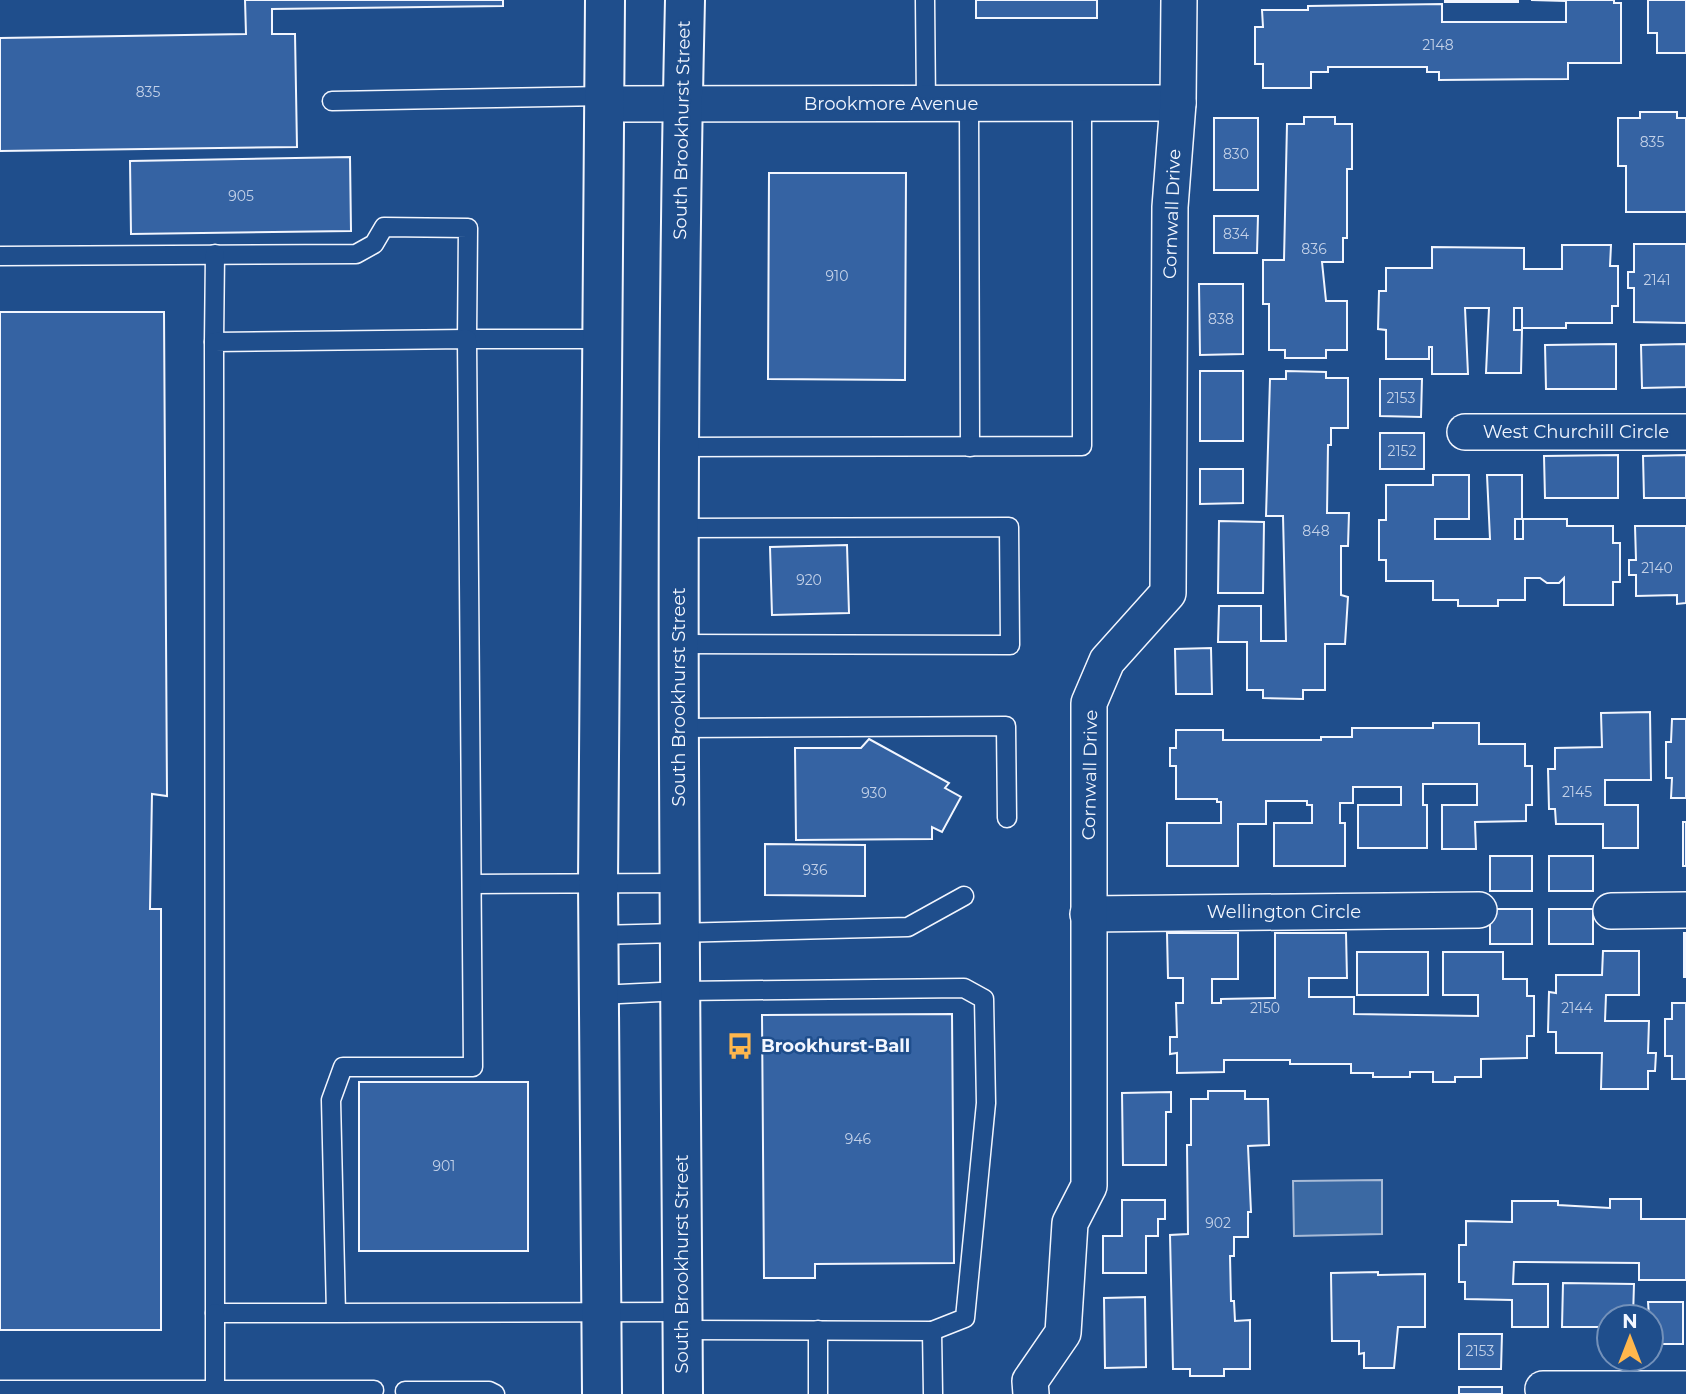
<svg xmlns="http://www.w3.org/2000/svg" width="1686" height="1394" font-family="Montserrat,sans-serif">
<rect width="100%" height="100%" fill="#1f4e8c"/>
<polygon fill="#3b69a3" stroke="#a8bbd7" stroke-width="2" points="1382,1180 1382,1234 1294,1236 1293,1181"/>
<g fill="#3563a3" stroke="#f2f6ff" stroke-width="2">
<polygon points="245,0 503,0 503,6 272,9 272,34 295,34 297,147 0,151 0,38 246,34"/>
<rect x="976" y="0" width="121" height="18"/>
<rect x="1445" y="0" width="73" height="2"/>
<polygon points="1531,0 1614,0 1614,3 1621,3 1621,63 1568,63 1568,79 1439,80 1439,72 1427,72 1427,67 1328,67 1328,72 1311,72 1311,88 1263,88 1263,64 1255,64 1255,27 1263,27 1262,10 1308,10 1308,6 1442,4 1442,22 1566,22 1566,1"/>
<polygon points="1648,0 1686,0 1686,53 1657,53 1657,33 1648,33"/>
<polygon points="1640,112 1677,112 1677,118 1686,118 1686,212 1626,212 1626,166 1618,166 1618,118 1640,118"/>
<polygon points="1304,117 1335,117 1335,124 1352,124 1352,169 1347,169 1347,238 1343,238 1343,262 1322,262 1326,301 1347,301 1347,350 1326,350 1326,358 1285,358 1285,350 1269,350 1269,304 1263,304 1263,260 1284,260 1287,124 1304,124"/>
<rect x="1214" y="118" width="44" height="72"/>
<polygon points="350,157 351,231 131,234 130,161"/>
<polygon points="769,173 906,173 905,380 768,379"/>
<polygon points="1214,216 1258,216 1257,253 1214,253"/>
<polygon points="1634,244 1686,244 1686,323 1634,322 1634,288 1628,288 1628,272 1634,272"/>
<polygon points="1562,245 1611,245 1610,266 1618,266 1618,306 1612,306 1612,323 1566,323 1566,328 1522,328 1522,308 1514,308 1514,330 1522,330 1521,373 1486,373 1489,308 1465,308 1468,374 1432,374 1432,347 1429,347 1429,359 1386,359 1386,330 1378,329 1379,291 1386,291 1386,268 1432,268 1432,247 1524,248 1524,269 1562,269"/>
<polygon points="1199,284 1243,284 1243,354 1200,355"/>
<polygon points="0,312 164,312 167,796 152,794 150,909 161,909 161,1330 0,1330"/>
<polygon points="1616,344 1616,389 1546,389 1545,345"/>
<polygon points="1686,344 1686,387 1642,388 1641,345"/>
<rect x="1200" y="371" width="43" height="70"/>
<polygon points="1286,371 1326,372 1326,378 1348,378 1348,428 1331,428 1331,445 1328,445 1327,513 1349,513 1348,546 1341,546 1341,595 1348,597 1345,644 1325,644 1325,690 1303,690 1303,699 1263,698 1263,690 1247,690 1247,642 1218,642 1219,606 1261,606 1261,641 1286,641 1283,516 1266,516 1270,379 1286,379"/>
<polygon points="1380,379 1422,379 1421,417 1380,416"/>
<rect x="1380" y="433" width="44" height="36"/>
<polygon points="1618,455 1618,498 1545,498 1544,456"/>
<polygon points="1686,455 1686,498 1644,498 1643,456"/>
<polygon points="1200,469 1243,469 1243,503 1200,504"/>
<polygon points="1433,475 1469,475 1469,519 1435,519 1435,539 1490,539 1487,475 1522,475 1522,519 1515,519 1515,539 1523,539 1523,519 1567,519 1567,526 1613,526 1613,543 1620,543 1620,582 1613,582 1613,605 1564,605 1564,578 1559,583 1547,583 1540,578 1525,578 1525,600 1498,600 1498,606 1458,606 1458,600 1433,600 1433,581 1386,581 1386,560 1379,560 1379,520 1386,520 1386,485 1433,485"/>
<polygon points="1219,521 1264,522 1263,593 1218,593"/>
<polygon points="1635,526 1686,526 1686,603 1677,604 1677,595 1636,596 1636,575 1629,575 1629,560 1636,560"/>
<polygon points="847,545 849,613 772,615 770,547"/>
<polygon points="1211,648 1212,694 1176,694 1175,649"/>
<polygon points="1650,712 1651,780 1605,780 1605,805 1638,805 1638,848 1603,848 1603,824 1556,824 1555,809 1549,809 1548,769 1555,769 1555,748 1602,747 1601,713"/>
<polygon points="1672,719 1686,719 1686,798 1671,798 1672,778 1666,778 1666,742 1671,742"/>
<polygon points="1433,723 1479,723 1479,744 1525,744 1525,766 1532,766 1532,805 1526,805 1526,821 1475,822 1476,849 1442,849 1442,805 1477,805 1477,784 1423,784 1423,805 1427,805 1427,848 1358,848 1358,805 1401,805 1401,787 1353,787 1353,803 1340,803 1340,823 1345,823 1345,866 1274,866 1274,823 1312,823 1312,805 1307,805 1307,801 1266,801 1266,824 1238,824 1238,866 1167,866 1167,823 1221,823 1221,802 1217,802 1217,799 1176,799 1176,766 1170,766 1170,748 1176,748 1176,730 1223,730 1223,740 1321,740 1321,737 1352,737 1352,728 1433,728"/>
<polygon points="869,739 949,783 945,788 961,797 942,832 932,827 932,839 796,840 795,748 861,748"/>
<rect x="1683" y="822" width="3" height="44"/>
<polygon points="765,844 865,845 865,896 765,895"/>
<rect x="1490" y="856" width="42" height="35"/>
<rect x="1549" y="856" width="44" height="35"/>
<rect x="1490" y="909" width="42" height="35"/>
<rect x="1549" y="909" width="44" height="35"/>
<polygon points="1167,933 1238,933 1238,979 1212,979 1212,1003 1221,1003 1221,999 1275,998 1275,933 1346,933 1347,978 1309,978 1309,997 1354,997 1354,1014 1478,1016 1478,995 1443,995 1443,952 1503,952 1503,979 1527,979 1527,996 1534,996 1534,1036 1527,1036 1527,1058 1481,1059 1481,1077 1455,1077 1455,1082 1433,1082 1433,1072 1410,1072 1410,1077 1373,1077 1373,1073 1351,1073 1351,1064 1290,1064 1290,1060 1224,1060 1224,1072 1177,1073 1177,1053 1170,1054 1170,1037 1177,1037 1176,1003 1183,1003 1183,978 1168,978"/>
<rect x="1684" y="933" width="2" height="44"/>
<polygon points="1603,951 1639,951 1639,995 1606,995 1605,1021 1649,1021 1648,1053 1656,1053 1655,1071 1648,1071 1648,1089 1601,1089 1602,1053 1556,1053 1556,1032 1548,1032 1549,992 1556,993 1556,975 1602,975"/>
<rect x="1357" y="952" width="71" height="43"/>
<polygon points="1672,1003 1686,1003 1686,1079 1672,1079 1672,1056 1665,1056 1665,1019 1672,1019"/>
<polygon points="952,1014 954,1263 815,1264 815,1278 764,1278 762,1015"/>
<rect x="359" y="1082" width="169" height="169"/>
<polygon points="1208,1091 1245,1091 1245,1099 1268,1099 1269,1145 1248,1146 1251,1212 1248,1212 1248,1237 1234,1237 1234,1256 1230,1256 1231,1301 1234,1301 1235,1321 1250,1320 1250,1369 1224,1369 1224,1376 1190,1376 1190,1369 1173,1369 1170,1235 1188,1234 1187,1145 1191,1145 1191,1099 1208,1099"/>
<polygon points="1171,1092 1171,1112 1166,1112 1166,1165 1123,1165 1122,1093"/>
<polygon points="1610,1199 1641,1199 1641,1219 1686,1219 1686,1280 1639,1280 1639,1263 1514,1262 1513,1284 1548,1284 1548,1327 1512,1327 1512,1300 1465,1299 1465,1282 1459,1282 1459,1245 1466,1245 1466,1221 1512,1222 1512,1201 1558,1201 1558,1205 1610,1208"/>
<polygon points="1122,1200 1165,1200 1165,1219 1158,1219 1158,1236 1146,1236 1146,1273 1103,1273 1103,1236 1122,1236"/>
<polygon points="1378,1272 1378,1275 1425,1274 1425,1327 1398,1327 1394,1368 1364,1368 1364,1353 1359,1354 1359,1341 1332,1341 1331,1273"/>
<polygon points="1563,1283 1634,1284 1633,1317 1609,1317 1609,1327 1562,1327"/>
<polygon points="1145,1297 1146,1367 1105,1368 1104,1298"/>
<polygon points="1648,1302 1683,1302 1683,1344 1651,1344"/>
<polygon points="1459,1334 1502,1334 1501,1369 1459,1369"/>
<rect x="1459" y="1387" width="43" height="7"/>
</g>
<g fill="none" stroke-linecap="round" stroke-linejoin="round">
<defs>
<g id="service">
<polyline points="925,0 926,104"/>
<polyline points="332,101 604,96"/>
<polyline points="969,104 970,447"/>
<polyline points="0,256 356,254 374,244 384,227 468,228 467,339 603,339"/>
<polyline points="214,342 215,254"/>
<polyline points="679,447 1082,446 1082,103"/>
<polyline points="679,644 1010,645 1009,527 679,528"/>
<polyline points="679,728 1006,726 1007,818"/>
<polyline points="472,884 680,883"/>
<polyline points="598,935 908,927 964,896"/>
<polyline points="599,995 681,991 964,988 984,999 986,1103 965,1318 932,1331"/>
<polyline points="336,1313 215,1313 214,342 467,339 473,1067 343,1067 331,1100 336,1313 683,1312"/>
<polyline points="683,1330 932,1331 933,1394"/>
<polyline points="818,1330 818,1394"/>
<polyline points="0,1390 374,1390"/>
<polyline points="405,1391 489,1391 495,1394"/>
<polyline points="215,1394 215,1313"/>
</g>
<g id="minor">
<polyline points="604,104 1178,103"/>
<polyline points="1465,432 1686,432"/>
<polyline points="1611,911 1686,910"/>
<polyline points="1088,914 1479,910"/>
<polyline points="1543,1389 1686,1389"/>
<polyline points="1031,1394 1030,1381 1063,1333 1070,1223 1089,1186 1089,703 1107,661 1168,593 1170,207 1178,103 1179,0"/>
</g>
<g id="primary">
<polyline points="602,1394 598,883 605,0"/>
<path d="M683 1394C680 929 674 465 685 0"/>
</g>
</defs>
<use href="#service" stroke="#f2f6ff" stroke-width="21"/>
<use href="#minor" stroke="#f2f6ff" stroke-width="38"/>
<use href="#primary" stroke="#f2f6ff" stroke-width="42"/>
<use href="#service" stroke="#1f4e8c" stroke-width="18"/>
<use href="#minor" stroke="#1f4e8c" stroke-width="35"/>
<use href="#primary" stroke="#1f4e8c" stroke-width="38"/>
</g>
<defs>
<symbol id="bus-bare" viewBox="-9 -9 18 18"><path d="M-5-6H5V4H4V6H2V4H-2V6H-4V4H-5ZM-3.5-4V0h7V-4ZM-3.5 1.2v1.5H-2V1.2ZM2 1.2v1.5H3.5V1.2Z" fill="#ffb74d" stroke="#1f4e8c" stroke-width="2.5" paint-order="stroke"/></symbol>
</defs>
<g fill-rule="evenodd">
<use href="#bus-bare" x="721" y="1027" width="38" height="38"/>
</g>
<g text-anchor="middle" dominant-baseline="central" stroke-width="5" stroke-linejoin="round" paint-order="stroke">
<g font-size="14" fill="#c3d1e8">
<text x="1438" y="45">2148</text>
<text x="148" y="92">835</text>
<text x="1652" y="142">835</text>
<text x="1236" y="154">830</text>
<text x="241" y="196">905</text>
<text x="1236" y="234">834</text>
<text x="1314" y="249">836</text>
<text x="837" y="276">910</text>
<text x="1657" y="280">2141</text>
<text x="1221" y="319">838</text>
<text x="1401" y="398">2153</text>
<text x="1402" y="451">2152</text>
<text x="1316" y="531">848</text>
<text x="1657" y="568">2140</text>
<text x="809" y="580">920</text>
<text x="1577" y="792">2145</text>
<text x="874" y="793">930</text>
<text x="815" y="870">936</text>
<text x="1265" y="1008">2150</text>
<text x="1577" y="1008">2144</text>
<text x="858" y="1139">946</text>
<text x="444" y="1166">901</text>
<text x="1218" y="1223">902</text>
<text x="1480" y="1351">2153</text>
</g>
<g font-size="18" fill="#f2f6ff" stroke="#1f4e8c">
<text x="891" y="104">Brookmore Avenue</text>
<text transform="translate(682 130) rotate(-89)">South Brookhurst Street</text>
<text transform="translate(1172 214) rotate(-88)">Cornwall Drive</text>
<text x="1576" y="432">West Churchill Circle</text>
<text transform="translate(679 697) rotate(-90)">South Brookhurst Street</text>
<text transform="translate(1090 775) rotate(-89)">Cornwall Drive</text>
<text x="1284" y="912">Wellington Circle</text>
<text transform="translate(682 1264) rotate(-90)">South Brookhurst Street</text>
</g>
<g font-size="18" font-weight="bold" fill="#f2f6ff" stroke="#1f4e8c" text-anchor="start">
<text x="761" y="1046">Brookhurst-Ball</text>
</g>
</g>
<g transform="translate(1630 1338)"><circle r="33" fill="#1f4e8c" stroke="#7391ba" stroke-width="2"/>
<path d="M0-5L12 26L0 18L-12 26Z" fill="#ffb74d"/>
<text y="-10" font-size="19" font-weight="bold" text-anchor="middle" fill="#f2f6ff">N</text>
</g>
</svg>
